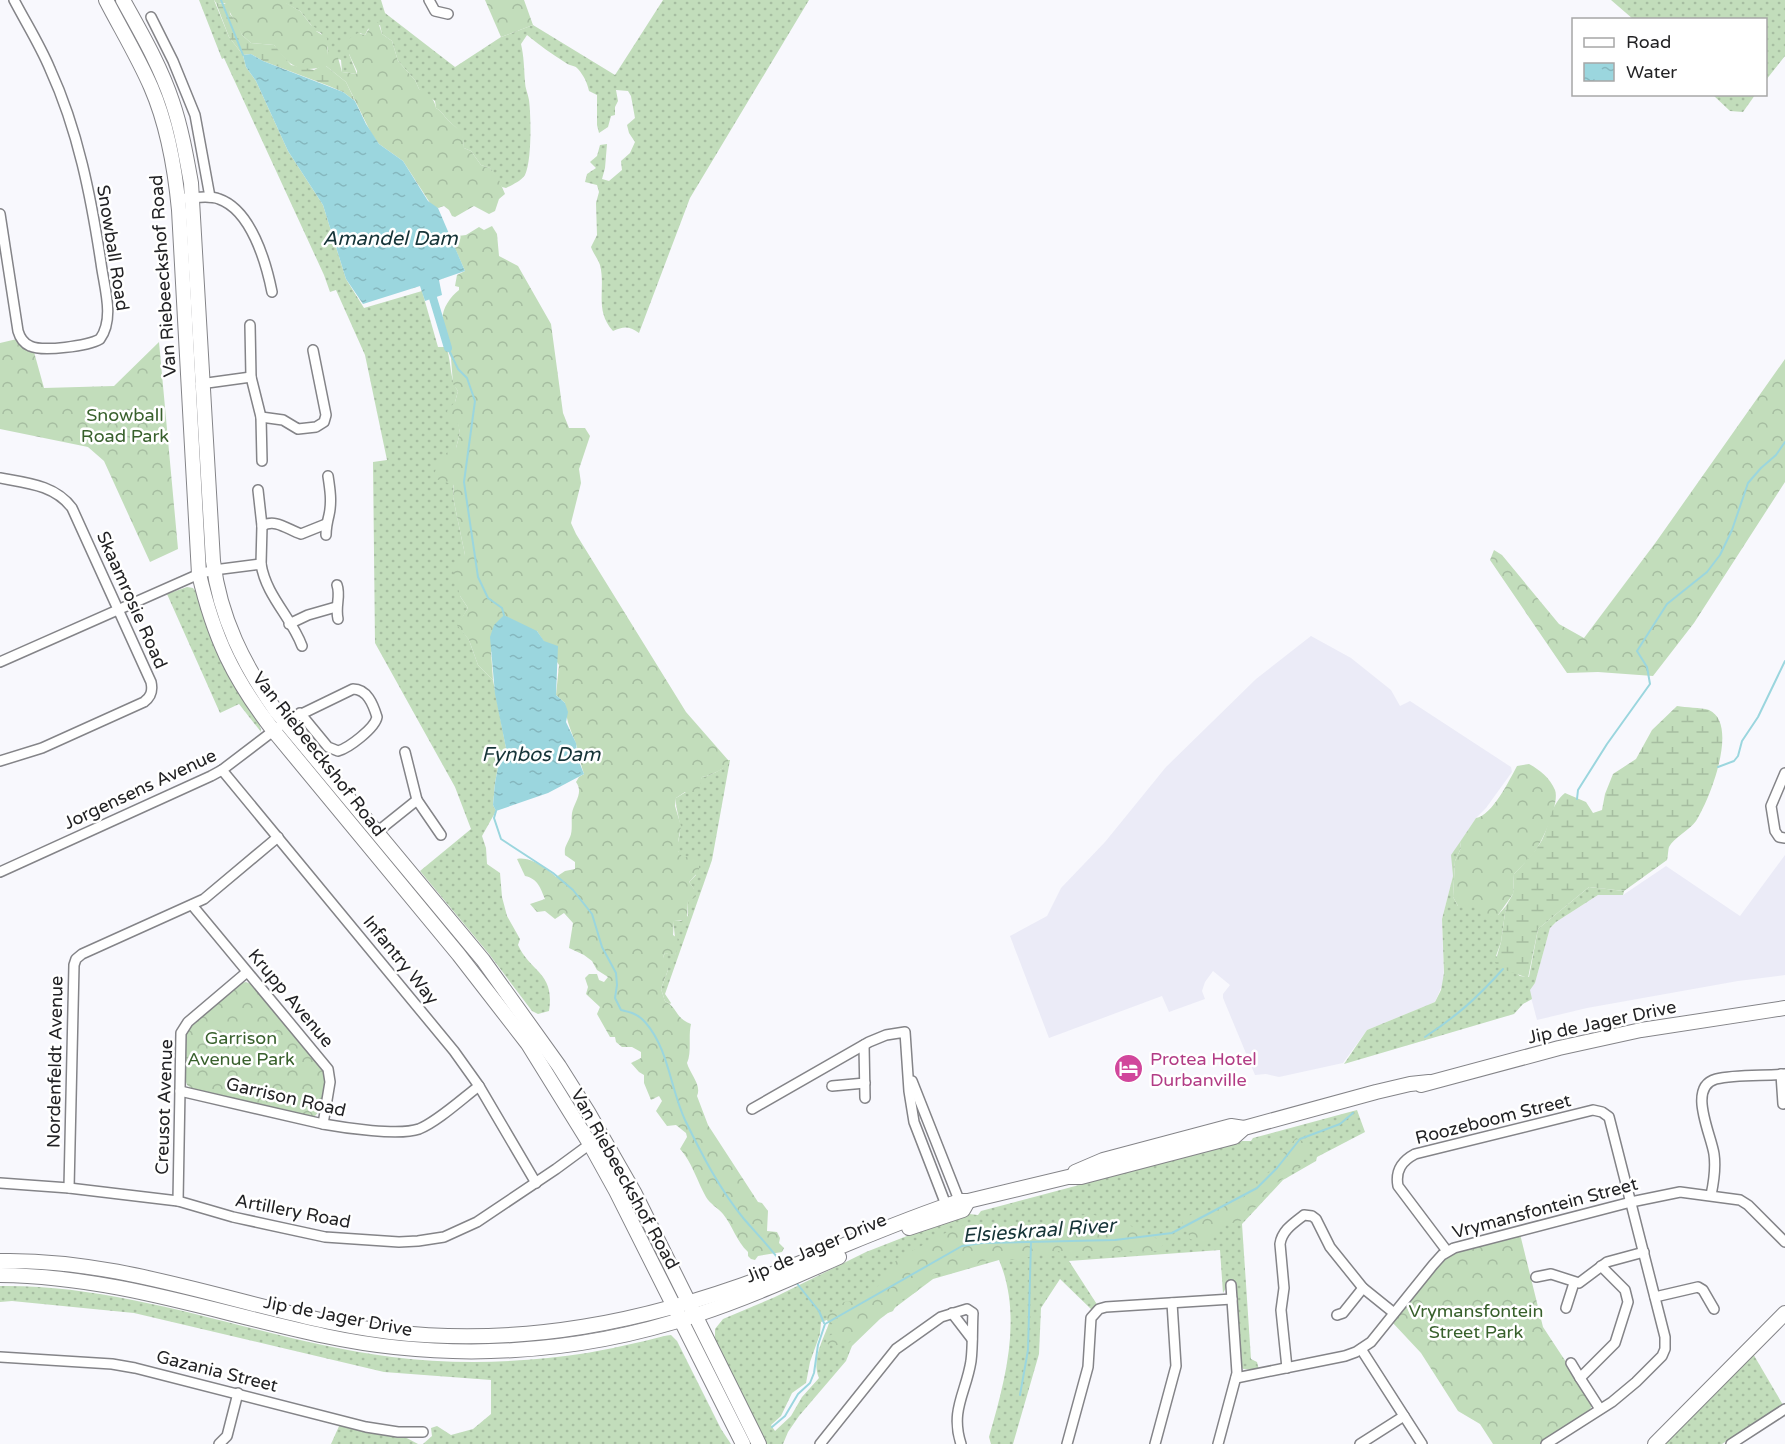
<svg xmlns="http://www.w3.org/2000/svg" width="1785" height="1444" font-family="'Varela Round',sans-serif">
<defs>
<pattern id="grass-dots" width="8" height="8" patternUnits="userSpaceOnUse" patternTransform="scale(1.5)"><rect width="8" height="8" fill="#c2ddbb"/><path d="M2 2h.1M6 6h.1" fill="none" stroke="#a6bda1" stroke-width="1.8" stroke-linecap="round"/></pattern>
<pattern id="forest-crowns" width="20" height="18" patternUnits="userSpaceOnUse" patternTransform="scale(1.5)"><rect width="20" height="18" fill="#c2ddbb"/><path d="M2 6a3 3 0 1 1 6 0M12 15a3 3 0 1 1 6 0" fill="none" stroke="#a6bda1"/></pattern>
<pattern id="wetland-marsh" width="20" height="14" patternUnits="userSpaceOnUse" patternTransform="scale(1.5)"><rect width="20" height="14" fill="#c2ddbb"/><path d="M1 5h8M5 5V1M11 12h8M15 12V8" fill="none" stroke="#a6bda1"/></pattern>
<pattern id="water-ripples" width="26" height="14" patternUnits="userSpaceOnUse" patternTransform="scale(1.5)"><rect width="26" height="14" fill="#9bd6de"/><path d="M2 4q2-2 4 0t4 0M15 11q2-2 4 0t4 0" fill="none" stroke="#85b7be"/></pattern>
</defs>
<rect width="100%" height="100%" fill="#f8f8fd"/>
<g fill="#ebebf7">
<polygon points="1311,636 1351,658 1391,690 1400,706 1410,701 1511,767 1512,772 1486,808 1476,818 1452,855 1453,876 1442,919 1444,981 1435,1002 1367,1030 1343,1063 1279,1077 1266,1074 1255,1075 1223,998 1223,994 1230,985 1213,971 1205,982 1202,991 1205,999 1169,1012 1162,996 1049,1038 1010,936 1047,916 1061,888 1105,842 1166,767 1256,679"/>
<polygon points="1785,855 1785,975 1738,981 1587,1008 1537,1020 1529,990 1535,983 1550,928 1556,922 1598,895 1623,895 1666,866 1740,916"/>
</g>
<g fill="url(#grass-dots)" fill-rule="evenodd">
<path d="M199 0H214L229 37 243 55 246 67 256 81 288 151 323 205 346 279 364 308 422 291 438 347H446C452 361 449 379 458 391L455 402 460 433 456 448 453 497 465 555 460 596 468 608 458 625 469 640 478 665 493 680 506 748 498 767 495 783 493 805 496 811 482 836 486 848 487 864 500 873 502 897 507 916 520 939 518 945C531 973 555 972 549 1011L538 1014 532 1011 489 954 420 871 471 829 455 787 375 643 373 462 387 460 365 355 336 290 330 292 324 275 224 58 222 59Z"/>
<path d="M285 0H381L385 13 455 67 501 37 533 25 615 75 663 0H809L690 198 639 333C629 326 624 326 613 331 594 310 606 289 600 265 598 259 593 253 591 247L597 235 596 203 599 192 597 185 585 182 587 174 596 168 590 162 597 156 600 145 607 144 605 168 602 179 609 181 622 170 621 161 630 153 635 142 629 133 627 125 635 118 631 96 628 91 616 90 618 101 615 107V115L611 116 608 127 599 133 597 125V95L589 91C587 82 584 76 578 69 575 65 570 66 566 63 552 54 539 45 527 35L521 44C524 57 524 68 525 82 525 88 528 94 529 100 531 116 532 160 525 175 521 181 512 185 506 188L502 187 490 168 481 165 471 151 464 148C464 135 459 130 450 122 444 117 444 113 436 108L435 101 419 89 415 80 398 61 392 41 382 34 380 25 368 29 365 35 360 33 349 54 357 74 342 72 341 60 328 55V48L321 33 316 31 300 11 285 3Z"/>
<polygon points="1611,0 1785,0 1785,56 1766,80 1766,20 1633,19"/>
<polygon points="1713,95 1755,95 1743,112 1730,111"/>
<path d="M187 587 193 588 196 592C209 627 217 659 238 692 245 703 261 719 261 732L239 704 220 713 167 594Z"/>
<path d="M728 760H730L712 860 665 994 671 1003 670 1004 665 1001 661 989 668 970 663 957 665 953 675 955C678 947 673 932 674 921H681L688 916V901L694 889 689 882 696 875C690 868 681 859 678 851 676 844 680 838 680 832 681 820 675 809 676 798L699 784 702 777C710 776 721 770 728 764Z"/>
<polygon points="1460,842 1461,848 1455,861 1453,897 1458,906 1479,906 1498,915 1506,906 1501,942 1496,956 1520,976 1529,977 1538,929 1589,887 1624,891 1623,895 1598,895 1556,922 1550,928 1535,983 1530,990 1532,999 1523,1004 1514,1014 1344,1064 1367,1030 1435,1002 1441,990 1444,973 1442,919 1453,876 1451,855"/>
<path d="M1357 1110 1365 1132 1317 1157 1316 1161 1283 1180 1242 1224 1251 1359 1257 1362 1259 1370 1243 1369 1240 1363 1234 1282H1226V1288L1223 1293 1220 1250 1069 1261 1098 1306 1092 1310 1060 1279 1041 1308 1039 1354 1013 1444H991L989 1437C1005 1381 1023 1317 999 1260L933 1279 880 1319 852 1346 846 1361 799 1416 788 1432 783 1444H766L715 1341V1329L723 1319 775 1297 866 1252 930 1227 934 1228 942 1223 969 1214 978 1215 981 1211 1200 1153 1208 1152 1211 1149 1242 1141H1251L1253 1138ZM827 1320 829 1323C823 1341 811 1359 819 1378L802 1397 791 1416 775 1431 771 1425 781 1416 792 1393 806 1383 810 1362 820 1334 821 1322Z"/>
<path d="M0 1286C134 1284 260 1340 392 1357 456 1365 523 1363 587 1353 604 1350 622 1346 640 1342 650 1340 661 1336 671 1335L677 1341 721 1429 731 1444H423L432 1436 431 1428 437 1426 451 1435 473 1429 491 1414V1380L384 1372 134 1313 12 1301 0 1302Z"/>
<polygon points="1752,1352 1783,1405 1722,1444 1660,1444"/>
<polygon points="340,1424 403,1436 418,1444 331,1444"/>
</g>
<g fill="url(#forest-crowns)">
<path d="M214 0H285L286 3 300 11 311 25 316 28V31L327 38 328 55 337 54 342 72 357 74V71L349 54 341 52 342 43 358 33 365 35 372 24 378 22 382 34 392 41 398 61 415 80 419 89C429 93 434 98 436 108 444 113 444 117 450 122 461 132 464 132 464 148L471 151 481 165 490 168 499 180 505 194 499 199 495 211 489 214 474 206 455 217 452 216 449 210 444 206 438 208 432 206 403 161 379 144 371 133 346 82 326 66C299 74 289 66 274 45L251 43 242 35 225 3H216Z"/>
<polygon points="485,0 524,0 533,25 501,37"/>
<path d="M492 226 497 234 499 256 518 266 551 324 563 413 569 428H585L590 436 579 469 581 483 571 523 576 534 686 712 728 760V765C721 770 710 776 702 777L698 796 685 792 676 798 675 806 681 826 678 842V851L683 858 695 854 699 858V871L689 882 695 890 696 897 688 901 687 920 674 921 673 935 680 940 675 956 665 953 663 957 667 961 668 970 661 989 665 1001C678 1008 675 1018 691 1024 688 1037 692 1052 687 1063 690 1074 702 1085 697 1096L708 1125 758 1202 762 1203 768 1211 767 1231 777 1232 780 1238 779 1243 784 1248 782 1252 758 1256 755 1260 751 1259 748 1256V1252C736 1241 733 1226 723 1214 718 1208 710 1204 706 1197 698 1183 691 1160 680 1149L687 1137 686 1133 676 1125 667 1126 656 1111 662 1101 659 1096 651 1100 644 1083V1075L639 1072 631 1063 641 1058V1052L632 1047H622L616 1042 615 1037H610L597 1014 600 1007 586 994 588 987 585 978 589 974H597L599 980 604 982 608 977 597 970 592 961 584 955 569 948 573 923 564 913 555 919 545 911 537 912 530 904 545 899C540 887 538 879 525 876L517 859C530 856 546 868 556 877L565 871 575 869V862L565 855C564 846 567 845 570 837 573 830 571 821 572 813 574 802 584 793 576 782L579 777 584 774C580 763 579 752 575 741 569 726 566 719 565 703L556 695 559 665 537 631 491 652 493 680 478 665 469 640 457 625 468 608 460 596 453 570 465 555 453 497 454 485 433 478C438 463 440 454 456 448L460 433 458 424 450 420 447 411 455 402 458 391 453 384 451 358 445 344C448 337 445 332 443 325 440 311 449 298 459 290V287L455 286 457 275 465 271 450 237 466 235 479 227 484 230Z"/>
<polygon points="17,339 29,350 34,352 44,388 114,386 159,342 178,549 150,562 104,461 88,447 0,429 0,343"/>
<polygon points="1785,359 1785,482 1694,623 1653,676 1598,672 1567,673 1490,560 1494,550 1502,555 1559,624 1584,638 1656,542"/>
<path d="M1529 764C1540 770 1550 778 1555 790 1560 803 1542 842 1534 853 1528 860 1521 867 1514 874L1513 894 1498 915 1491 917 1481 911 1478 906H1458L1453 897 1455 861 1461 848 1460 842 1476 818C1492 816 1510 779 1517 766Z"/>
<path d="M246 982 253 985 324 1071C326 1084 325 1106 315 1116L309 1117 191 1088 187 1085 185 1079V1035L191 1025 241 983Z"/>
<polygon points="1296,1138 1306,1143 1309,1149 1299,1167 1271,1187 1250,1214 1239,1222 1225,1224 1219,1228 1206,1244 1190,1239 1188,1232 1183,1227 1182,1220 1194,1213 1215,1210 1227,1203 1241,1201 1260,1177 1277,1168 1276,1161"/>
<path d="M1089 1214 1112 1219 1121 1226H1131L1140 1232 1163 1241V1245L1158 1251 1135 1252 1125 1250 1085 1256 1068 1255 1058 1251 1053 1256 1046 1254 1011 1260 1001 1259 981 1261 976 1265 949 1274H934L916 1292 898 1302 893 1311C889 1313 884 1313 880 1316 873 1321 869 1329 863 1334 853 1341 839 1348 827 1344L826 1337 833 1334V1324L827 1320V1316L844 1302 854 1301 872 1292 882 1282 897 1259 949 1231 968 1224 993 1226 1007 1225 1018 1227 1035 1223 1053 1225 1065 1219Z"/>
<polygon points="1520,1234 1543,1327 1591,1400 1592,1405 1588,1414 1540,1444 1493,1444 1480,1424 1458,1411 1421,1353 1392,1322 1440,1261 1451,1253"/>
</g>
<g fill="url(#wetland-marsh)">
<polygon points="216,3 229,4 230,14 237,23 242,35 251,43 274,45 291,65 314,70 323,65 326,66 346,82 355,101 343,92 329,86 263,61 251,54 243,55 229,37"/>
<path d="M1677 706C1686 708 1700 707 1709 710 1740 724 1709 801 1696 821 1690 830 1673 838 1669 847 1668 850 1668 857 1667 860L1624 891 1589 887 1538 929 1528 978 1505 970 1495 963 1501 942 1506 906 1513 894 1514 874C1524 863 1535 853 1542 840 1550 824 1550 805 1565 793L1586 802 1593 813 1602 810 1605 794 1613 774 1636 759 1652 730Z"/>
</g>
<g fill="url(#water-ripples)">
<polygon points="251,54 263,61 343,92 355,101 366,124 379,144 403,161 428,201 438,208 465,271 439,280 442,295 425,301 420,286 363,304 346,279 323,205 288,151 256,81 246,67 243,55"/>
<polygon points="504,615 537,631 544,641 558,646 556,695 565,703 568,712 566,722 576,743 578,759 584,774 548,793 496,811 493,805 495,783 498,767 506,748 495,694 490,637 494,625"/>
</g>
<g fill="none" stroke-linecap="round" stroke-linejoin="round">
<g stroke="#9bd6de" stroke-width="2">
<polyline points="221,0 243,55"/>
<polyline points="448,348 458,369 467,378 475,401 464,482 478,577 488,598 502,608 504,615"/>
<polyline points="1718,767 1734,761 1738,756 1742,741 1758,717 1785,661"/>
<polyline points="1577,799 1578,790 1607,744 1650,684 1647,667 1637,651 1667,604 1707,572 1720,555 1732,530 1748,483 1761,468 1776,455 1785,442"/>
<path d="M496 811 494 818 501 839 553 873 573 890 592 914 602 947 616 973 617 985 615 998 621 1010C630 1012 638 1014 645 1022 669 1049 670 1088 685 1120 701 1153 720 1190 744 1219 757 1234 771 1248 783 1265"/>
<path d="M1425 1037C1458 1015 1477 998 1503 969"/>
<polyline points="795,1281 819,1311 824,1323"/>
<polyline points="1020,1395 1028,1350 1031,1242"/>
<polyline points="772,1427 785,1416 798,1394 810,1383 814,1373 818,1345 825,1324 962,1246 982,1243 1115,1240 1172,1233 1257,1188 1277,1168 1300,1139 1340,1124 1353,1113"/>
</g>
<polyline stroke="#9bd6de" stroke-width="8" points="433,298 448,348"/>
<defs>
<g id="street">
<polyline points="429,0 435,11 448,14"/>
<polyline points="151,17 173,61 195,115 210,197"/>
<path d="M186 198C196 198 209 195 219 199 251 210 266 262 272 292"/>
<path d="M0 214 18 331C20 338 23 343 30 346 43 352 88 346 100 339 115 318 104 287 101 263 91 197 78 130 50 69 40 45 26 23 14 0"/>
<polyline points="250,325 251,377 261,417 262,461"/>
<polyline points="200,384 251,377"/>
<polyline points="261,417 283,420 298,429 316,427 324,422 326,415 313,350"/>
<path d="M0 478C27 483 55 485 72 508L151 682C153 691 151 697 144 702L42 748 0 761"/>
<polyline points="258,490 262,526 261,564"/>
<path d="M262 526C276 518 288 530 301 534L326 524"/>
<path d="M326 535C326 527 327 523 329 515 332 502 330 489 328 476"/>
<path d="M337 585C341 596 335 606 338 619"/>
<polyline points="289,624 308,615 336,607"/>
<path d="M0 662 199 574 214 570 261 564C266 596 292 618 302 646"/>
<polyline points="405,752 417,800"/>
<polyline points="222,770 454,1051 479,1086 536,1183"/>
<polyline points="1785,773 1771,806 1775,831 1779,837 1785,838"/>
<polyline points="377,832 417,800 441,835"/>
<path d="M0 872 211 776 222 770 285 722 353 689C367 689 373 704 377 717 375 728 349 748 338 751L328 747 300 713"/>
<polyline points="192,905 328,1069 330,1082 323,1124"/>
<polyline points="864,1045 865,1098"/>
<polyline points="1781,1074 1783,1104"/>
<polyline points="912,1081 961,1205"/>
<polyline points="832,1086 865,1083"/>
<path d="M180 1091 323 1124C345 1128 399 1136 419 1129 437 1122 463 1098 479 1086"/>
<polyline points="752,1109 869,1042 886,1035 905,1032 909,1091 914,1122 948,1210"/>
<polyline points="0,1183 69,1188 178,1201 233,1217 325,1237 399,1242 418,1241 444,1237 477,1222 556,1169 590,1144"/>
<polyline points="69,1188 74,965 76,959 82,954 204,899 278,837"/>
<path d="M1711 1195C1714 1181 1716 1168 1714 1154 1711 1134 1687 1087 1716 1079 1735 1074 1765 1076 1785 1074"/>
<polyline points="178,1201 181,1033 188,1022 247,972"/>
<path d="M1447 1251 1398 1186C1395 1170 1402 1161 1415 1154L1593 1110 1602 1112 1609 1117 1665 1337V1349L1662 1356 1636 1382 1612 1402 1546 1444"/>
<polyline points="1536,1277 1551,1274 1579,1283 1607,1262 1644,1252"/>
<polyline points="1655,1297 1698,1287 1703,1290 1714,1309"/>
<polyline points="1566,1308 1574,1283"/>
<polyline points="952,1313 972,1339"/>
<polyline points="1337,1315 1343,1313 1363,1288"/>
<polyline points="1361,1349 1422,1444"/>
<polyline points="0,1357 112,1364 135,1368 366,1427 398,1432 423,1432"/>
<polyline points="1571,1363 1580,1378"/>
<path d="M1287 1368 1281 1310 1284 1288 1280 1244C1282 1230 1294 1223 1304 1215L1312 1216 1316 1219 1330 1247 1363 1288 1394 1313"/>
<polyline points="1236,1378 1345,1356 1356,1352 1371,1342 1433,1265 1442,1255 1454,1248 1631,1202 1680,1192 1740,1200 1748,1205 1785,1242"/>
<polyline points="1600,1409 1580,1378 1615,1343 1628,1302 1625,1290 1601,1266"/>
<polyline points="219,1444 227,1436 238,1393"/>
<path d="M820 1444 896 1349 941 1317 967 1309 973 1313C972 1329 973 1345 971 1361 966 1393 950 1410 961 1444"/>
<polyline points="1067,1444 1088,1367 1091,1318 1099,1309 1106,1307 1232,1299"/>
<polyline points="1155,1444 1176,1366 1172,1303"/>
<polyline points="1218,1444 1237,1373 1231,1285"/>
<polyline points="1360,1444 1404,1416"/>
<polyline points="1731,1444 1785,1409"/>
</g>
<g id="secondary">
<path d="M106 0C121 29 138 57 151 87 168 126 175 168 179 210L199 574C214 638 233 678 273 730L459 955 528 1044 590 1144 616 1191 743 1444"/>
<path d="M123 0C141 33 160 65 172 101 181 127 186 155 191 183L213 561C220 618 244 665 276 711L483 960 559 1066 588 1112 635 1194 759 1444"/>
<polyline points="1421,1085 1559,1048 1641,1030 1785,1008"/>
<polyline points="1075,1172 1103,1160 1231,1126 1244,1128"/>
<polyline points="909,1228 963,1210 967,1203"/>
<path d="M0 1261C134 1258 259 1316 390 1332 523 1347 646 1322 770 1275 833 1251 895 1222 960 1201H968L1068 1177H1081L1234 1137 1244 1128 1376 1092 1410 1084 1429 1082"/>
<path d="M0 1275C112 1276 217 1313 325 1336 447 1362 577 1355 696 1315 745 1299 792 1278 839 1257"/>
<polyline points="1655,1444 1785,1313"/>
</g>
</defs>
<use href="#street" stroke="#848488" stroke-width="12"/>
<use href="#secondary" stroke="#848488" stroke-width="16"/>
<use href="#street" stroke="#fff" stroke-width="9"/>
<use href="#secondary" stroke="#fff" stroke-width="14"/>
</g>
<defs>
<symbol id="hotel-disc" viewBox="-11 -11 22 22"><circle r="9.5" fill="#d1479c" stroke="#fff"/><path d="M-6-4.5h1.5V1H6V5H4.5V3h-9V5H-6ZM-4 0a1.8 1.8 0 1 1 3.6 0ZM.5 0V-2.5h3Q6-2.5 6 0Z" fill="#fff"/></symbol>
</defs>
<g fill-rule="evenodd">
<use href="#hotel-disc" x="1112" y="1052" width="33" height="33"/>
</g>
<g text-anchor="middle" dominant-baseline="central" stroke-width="5" stroke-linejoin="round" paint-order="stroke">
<g font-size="18" fill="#222224" stroke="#fff">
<text transform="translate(113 248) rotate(81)">Snowball Road</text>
<text transform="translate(163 276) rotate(-94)">Van Riebeeckshof Road</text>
<text transform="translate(132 600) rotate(66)">Skaamrosie Road</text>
<text transform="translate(319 754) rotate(52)">Van Riebeeckshof Road</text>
<text transform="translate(140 789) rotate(-25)">Jorgensens Avenue</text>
<text transform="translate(401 960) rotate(51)">Infantry Way</text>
<text transform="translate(291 998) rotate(50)">Krupp Avenue</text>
<text transform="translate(1602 1022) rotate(-12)">Jip de Jager Drive</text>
<text transform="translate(55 1062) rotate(-89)">Nordenfeldt Avenue</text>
<text transform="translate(286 1097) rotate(13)">Garrison Road</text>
<text transform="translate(164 1107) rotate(-88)">Creusot Avenue</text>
<text transform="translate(1493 1119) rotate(-14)">Roozeboom Street</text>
<text transform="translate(625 1179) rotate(61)">Van Riebeeckshof Road</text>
<text transform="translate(1545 1208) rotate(-15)">Vrymansfontein Street</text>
<text transform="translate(293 1211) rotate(11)">Artillery Road</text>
<text transform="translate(816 1248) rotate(-23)">Jip de Jager Drive</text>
<text transform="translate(338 1316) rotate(11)">Jip de Jager Drive</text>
<text transform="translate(217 1371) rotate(14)">Gazania Street</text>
</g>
<g font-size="18" fill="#38602c" stroke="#fff">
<text x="125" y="415">Snowball<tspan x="125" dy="21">Road Park</tspan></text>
<text x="241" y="1038">Garrison<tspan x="241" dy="21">Avenue Park</tspan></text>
<text x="1476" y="1311">Vrymansfontein<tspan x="1476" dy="21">Street Park</tspan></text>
</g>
<g font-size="18" fill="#b23c85" stroke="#fff" text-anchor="start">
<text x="1150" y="1059">Protea Hotel<tspan x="1150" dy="21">Durbanville</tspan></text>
</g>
<g font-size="20" font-style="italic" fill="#163438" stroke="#fff">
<text x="390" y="239">Amandel Dam</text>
<text x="541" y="755">Fynbos Dam</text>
<text transform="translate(1039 1231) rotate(-4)">Elsieskraal River</text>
</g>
</g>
<rect x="1572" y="18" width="195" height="78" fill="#ffffff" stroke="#a7a7a7" stroke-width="1.5"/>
<rect x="1584" y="38" width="30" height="9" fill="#ffffff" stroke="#a7a7a7" stroke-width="1.5"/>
<text x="1626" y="48" font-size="18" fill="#222224">Road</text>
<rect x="1584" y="63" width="30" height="18" fill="url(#water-ripples)" stroke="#a7a7a7" stroke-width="1.5"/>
<text x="1626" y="78" font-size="18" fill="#222224">Water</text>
</svg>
